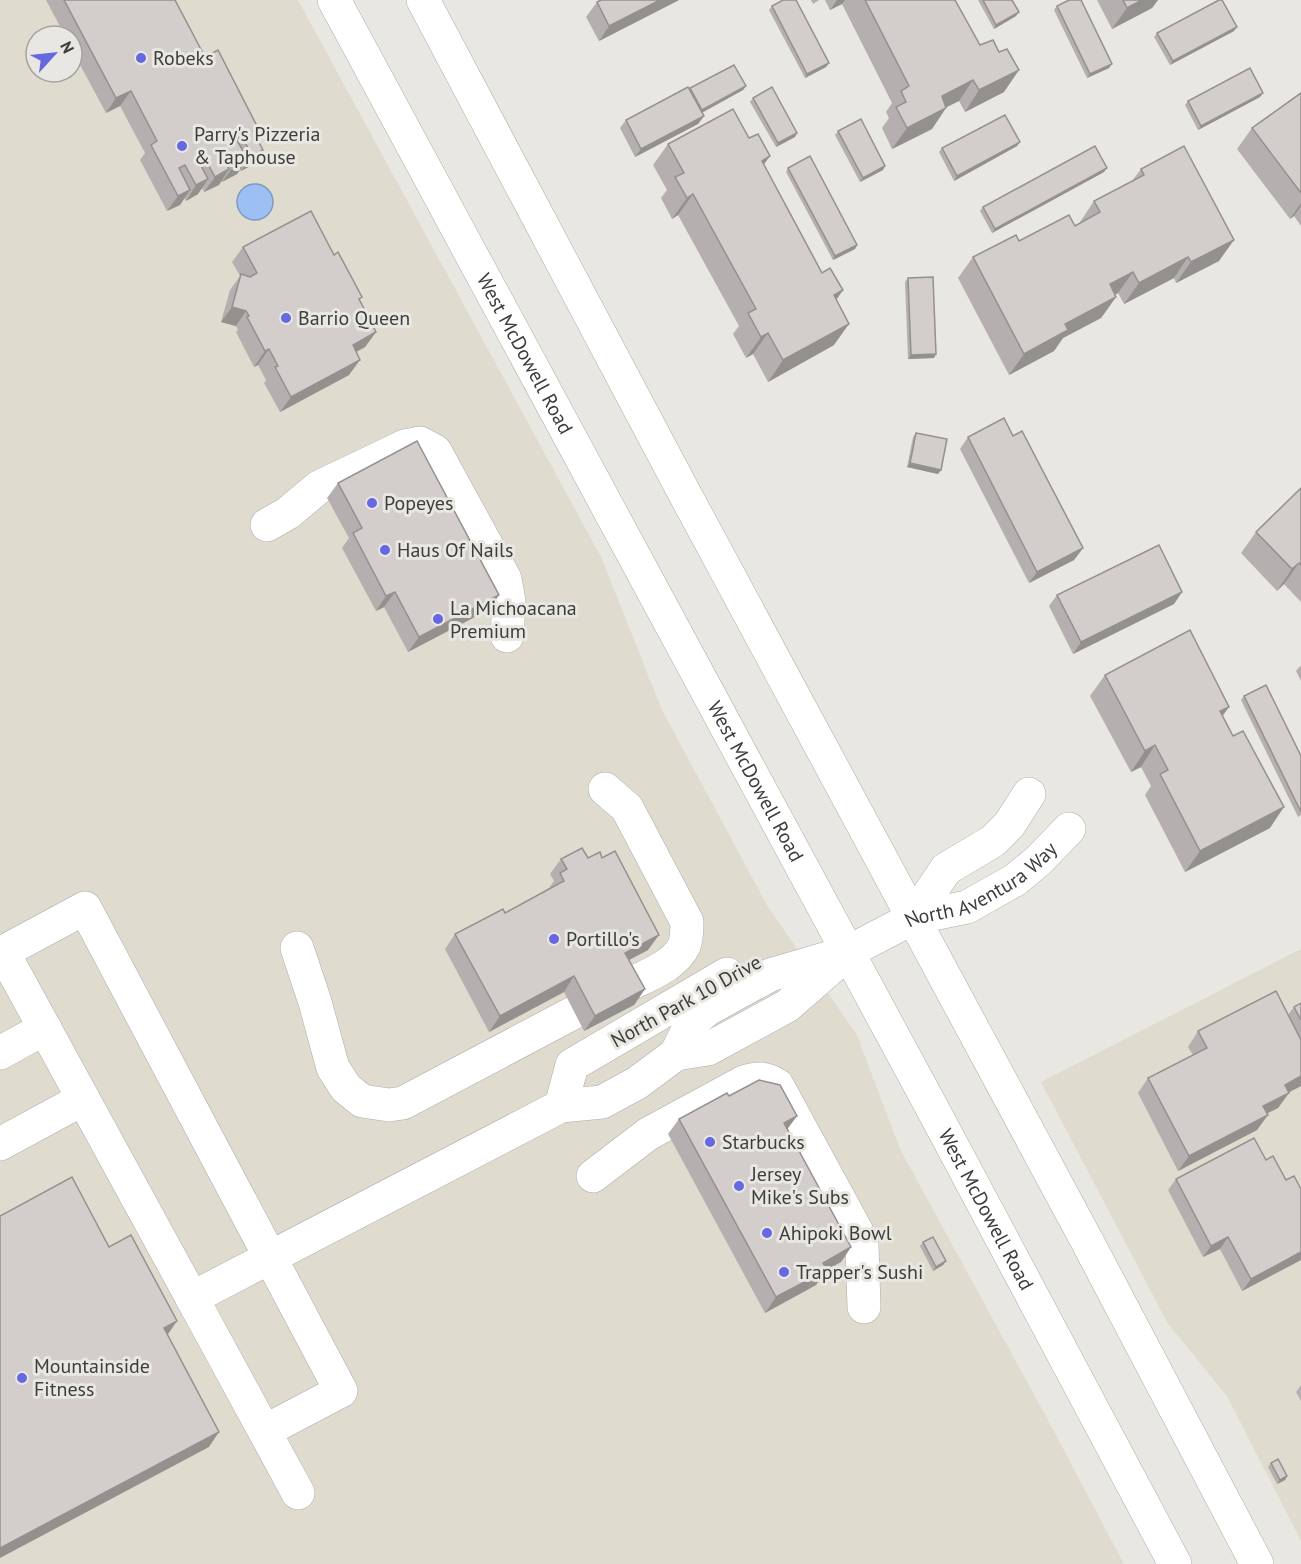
<svg xmlns="http://www.w3.org/2000/svg" width="1301" height="1564" font-family="'PT Sans',sans-serif">
<rect width="100%" height="100%" fill="#e9e7e2"/>
<g fill="#e0dbcf" fill-rule="evenodd">
<path d="M0 0H298L601 557 662 710 768 907 857 1035 900 1149 1049 1422 1124 1564H0ZM36 36H72V72H36Z"/>
<polygon points="1301,949 1301,1541 1227,1396 1168,1324 1041,1082"/>
</g>
<circle fill="#9cc0f3" stroke="#8099bc" stroke-width="1.5" cx="255" cy="202" r="18"/>
<g fill="none" stroke-linecap="round" stroke-linejoin="round">
<defs>
<g id="minor">
<polyline points="267,525 288,513 319,487 405,446 420,443 435,451 505,579 509,601 507,636"/>
<path d="M605 789 627 808 687 922C687 930 687 938 684 946 674 967 643 977 624 987"/>
<polyline points="913,918 946,869 993,841 1009,825 1029,794"/>
<polyline points="297,948 315,1002 333,1068 346,1088 362,1101 389,1105 403,1103 573,1013"/>
<polyline points="3,952 85,908 341,1391 265,1431"/>
<polyline points="0,954 3,952 192,1298"/>
<polyline points="0,1053 45,1028"/>
<polyline points="676,1054 708,1049 787,1006 842,958"/>
<polyline points="561,1106 572,1065 727,974"/>
<polyline points="0,1144 83,1099"/>
<path d="M593 1176 648 1134 744 1082C758 1077 765 1078 777 1085L857 1232 862 1245 864 1307"/>
<path id="s1" d="M298 1493 192 1298 561 1106 602 1102 637 1083 676 1054 687 1032 695 1020 708 1009 770 975 848 952 913 918 967 907 1015 880 1038 861 1069 829"/>
</g>
<g id="major">
<path id="s2" d="M334 0 938 1119 1175 1564"/>
<polyline points="423,0 679,483 1087,1241 1257,1564"/>
</g>
</defs>
<use href="#minor" stroke="#aeaca7" stroke-width="34"/>
<use href="#major" stroke="#aeaca7" stroke-width="34"/>
<use href="#minor" stroke="#fff" stroke-width="33"/>
<use href="#major" stroke="#fff" stroke-width="33"/>
</g>
<g fill="#b5b0af">
<polygon points="46,0 175,0 205,57 254,134 263,150 252,165 241,171 240,170 237,174 222,182 221,181 219,185 204,192 202,188 198,194 186,201 184,198 180,205 167,211 140,160 145,153 120,106 106,113 72,50 72,36 65,36"/>
<polygon points="679,0 599,41 586,17 597,2"/>
<polygon points="811,0 819,0 813,4"/>
<polygon points="825,0 955,0 1004,92 965,112 959,101 946,107 932,129 892,149 882,128 889,118 886,112 892,103 842,4 830,10"/>
<polygon points="978,0 1012,0 1016,16 994,29"/>
<polygon points="1097,0 1158,0 1152,8 1112,29"/>
<polygon points="772,6 829,63 826,67 805,78 769,10"/>
<polygon points="1057,6 1109,68 1087,78 1054,10"/>
<polygon points="1234,31 1170,65 1154,37 1157,33"/>
<polygon points="746,86 743,90 702,113 704,116 698,124 635,157 620,128 626,120 689,89 690,88"/>
<polygon points="1263,93 1260,97 1198,130 1185,105 1188,101"/>
<polygon points="1301,93 1301,226 1294,216 1290,219 1237,149 1252,128"/>
<polygon points="753,98 797,133 795,137 776,147 750,102"/>
<polygon points="838,131 883,170 860,182 835,135"/>
<polygon points="668,144 764,165 822,273 843,290 836,300 834,345 768,382 753,354 746,358 733,334 739,326 678,215 672,219 661,198 667,190 653,165"/>
<polygon points="1017,146 954,181 939,152 942,148"/>
<polygon points="788,168 857,245 855,249 833,260 786,172"/>
<polygon points="1141,169 1219,261 1176,283 1174,278 1124,304 1118,293 1115,295 1116,297 1101,318 1063,338 1054,351 1009,375 958,278 973,257 1019,241 1075,226 1080,223 1080,222 1094,201 1132,181"/>
<polygon points="1104,172 992,233 980,211 983,207"/>
<polygon points="243,247 360,301 376,332 365,347 356,352 349,375 280,412 264,383 266,380 258,365 254,367 236,332 238,330 236,326 221,322 230,290 240,276 232,262"/>
<polygon points="908,278 936,354 934,358 908,359 905,282"/>
<polygon points="916,433 938,474 907,467 913,437"/>
<polygon points="1013,436 1083,548 1074,560 1029,583 960,449 968,437"/>
<polygon points="338,483 499,595 488,610 408,652 384,607 376,611 342,548 349,538 327,498"/>
<polygon points="1301,488 1301,602 1284,584 1277,591 1241,553 1256,532"/>
<polygon points="1182,592 1174,604 1073,654 1049,606 1057,595"/>
<polygon points="1301,666 1301,681 1296,671 1299,667"/>
<polygon points="1105,675 1222,716 1270,828 1185,872 1145,795 1151,786 1141,767 1131,772 1090,696"/>
<polygon points="1244,696 1301,756 1301,815 1298,817 1241,700"/>
<polygon points="588,858 648,950 629,960 645,989 634,1005 584,1031 564,992 489,1032 445,949 455,934 505,913 549,888 554,881 550,874 561,859"/>
<polygon points="1301,1003 1301,1086 1289,1092 1278,1108 1267,1113 1257,1130 1178,1171 1138,1093 1148,1078 1193,1055 1188,1047 1198,1031 1288,1015 1294,1007"/>
<polygon points="729,1096 787,1129 851,1247 841,1262 826,1270 816,1285 765,1313 668,1134 679,1119"/>
<polygon points="1176,1179 1301,1260 1242,1291 1220,1249 1203,1257 1168,1190"/>
<polygon points="923,1242 946,1261 943,1265 933,1271 920,1246"/>
<polygon points="1301,1385 1301,1401 1296,1392"/>
<polygon points="1271,1463 1287,1476 1285,1480 1277,1484 1268,1467"/>
</g>
<g fill="#94908e">
<polygon points="660,0 679,0 599,41 609,26"/>
<polygon points="837,0 845,0 842,4 830,10"/>
<polygon points="1142,0 1158,0 1152,8 1112,29 1127,8"/>
<polygon points="1019,12 1016,16 994,29 996,25"/>
<polygon points="1237,27 1234,31 1170,65 1173,61"/>
<polygon points="829,63 826,67 805,78 807,74"/>
<polygon points="1112,64 1109,68 1087,78 1090,74"/>
<polygon points="1019,70 1004,92 965,112 979,90"/>
<polygon points="973,80 959,101 927,117 942,96"/>
<polygon points="746,86 743,90 699,114 702,110"/>
<polygon points="131,91 120,106 106,113 116,98"/>
<polygon points="1263,93 1260,97 1198,130 1201,126"/>
<polygon points="946,108 932,129 892,149 907,128"/>
<polygon points="704,116 698,124 635,157 641,149"/>
<polygon points="797,133 795,137 776,147 778,143"/>
<polygon points="1020,142 1017,146 954,181 957,176"/>
<polygon points="263,150 252,165 241,171 252,156"/>
<polygon points="770,156 755,177 762,161"/>
<polygon points="248,159 237,174 222,182 233,167"/>
<polygon points="885,166 883,170 860,182 863,178"/>
<polygon points="1107,168 1104,172 992,233 995,229"/>
<polygon points="229,169 219,185 204,192 215,177"/>
<polygon points="208,179 198,194 186,201 196,185"/>
<polygon points="190,190 180,205 167,211 178,196"/>
<polygon points="693,194 678,215 672,219 687,198"/>
<polygon points="1301,203 1301,206 1294,216 1290,219"/>
<polygon points="1234,240 1219,261 1176,283 1191,262"/>
<polygon points="857,245 855,249 833,260 835,256"/>
<polygon points="1188,257 1174,278 1124,304 1139,283"/>
<polygon points="1133,272 1118,293 1095,305 1110,284"/>
<polygon points="843,290 828,312 834,295"/>
<polygon points="1116,297 1101,318 1063,338 1054,351 1009,375 1024,354 1065,324"/>
<polygon points="232,307 246,311 236,326 221,322"/>
<polygon points="849,324 834,345 768,382 783,360"/>
<polygon points="376,332 365,347 342,360 353,345"/>
<polygon points="768,333 753,354 746,358 761,337"/>
<polygon points="269,349 258,365 254,367 265,351"/>
<polygon points="936,354 934,358 908,359 911,355"/>
<polygon points="360,360 349,375 280,412 291,397"/>
<polygon points="910,463 941,470 938,474 907,467"/>
<polygon points="1083,548 1074,560 1029,583 1037,572"/>
<polygon points="1299,563 1284,584 1277,591 1292,569"/>
<polygon points="395,592 384,607 376,611 386,596"/>
<polygon points="1182,592 1174,604 1073,654 1081,642"/>
<polygon points="499,595 488,610 408,652 419,637"/>
<polygon points="1229,707 1214,728 1220,711"/>
<polygon points="1155,745 1141,767 1131,772 1145,751"/>
<polygon points="1284,807 1270,828 1185,872 1200,851"/>
<polygon points="659,935 648,950 614,968 625,953"/>
<polygon points="574,976 564,992 489,1032 500,1016"/>
<polygon points="645,989 634,1005 584,1031 595,1016"/>
<polygon points="1301,1076 1301,1086 1276,1099 1289,1093 1278,1108 1252,1121 1263,1106 1285,1085"/>
<polygon points="1268,1115 1257,1130 1178,1171 1189,1156"/>
<polygon points="797,1116 786,1131 784,1123"/>
<polygon points="1228,1237 1220,1249 1203,1257 1211,1246"/>
<polygon points="851,1247 841,1262 826,1270 816,1285 765,1313 776,1297 823,1263"/>
<polygon points="1301,1252 1301,1260 1242,1291 1251,1279"/>
<polygon points="946,1261 943,1265 933,1271 936,1267"/>
<polygon points="177,1321 166,1337 164,1328"/>
<polygon points="219,1432 209,1447 0,1558 0,1548"/>
<polygon points="1287,1476 1285,1480 1277,1484 1280,1480"/>
</g>
<g fill="#d3cdcb" stroke="#94908e" stroke-width="1.5">
<polygon points="64,0 175,0 205,57 218,50 258,128 253,131 263,150 252,156 242,136 236,139 248,159 233,167 223,148 219,150 229,169 215,177 203,155 197,158 208,179 196,185 185,165 179,168 190,190 178,196 151,145 157,141 131,91 116,98"/>
<polygon points="601,0 660,0 609,26 597,2"/>
<polygon points="783,0 796,0 829,63 807,74 772,6"/>
<polygon points="865,0 955,0 980,45 993,40 999,52 1007,49 1019,70 979,90 973,80 942,96 946,108 907,128 896,107 906,102 901,91 909,86"/>
<polygon points="983,0 1012,0 1019,12 996,25"/>
<polygon points="1069,0 1081,0 1112,64 1090,74 1057,6"/>
<polygon points="1123,0 1142,0 1127,8"/>
<polygon points="1219,0 1222,0 1237,27 1173,61 1157,33"/>
<polygon points="734,65 746,86 702,110 690,88"/>
<polygon points="1250,68 1263,93 1201,126 1188,101"/>
<polygon points="688,87 704,116 641,149 626,120"/>
<polygon points="772,87 797,133 778,143 753,98"/>
<polygon points="1301,93 1301,193 1252,128"/>
<polygon points="733,109 749,138 758,134 770,156 762,161 822,273 830,268 843,290 834,295 849,324 783,360 768,333 761,337 748,313 756,309 693,194 687,198 675,177 684,173 668,144"/>
<polygon points="1005,115 1020,142 957,176 942,148"/>
<polygon points="861,119 885,166 863,178 838,131"/>
<polygon points="1095,146 1107,168 995,229 983,207"/>
<polygon points="1184,146 1234,240 1191,262 1188,257 1139,283 1133,272 1110,284 1116,297 1065,324 1068,330 1024,354 973,257 1016,235 1019,241 1069,215 1075,226 1100,212 1094,201 1144,175 1141,169"/>
<polygon points="810,156 857,245 835,256 788,168"/>
<polygon points="311,211 334,255 338,252 362,297 359,299 376,332 353,345 360,360 291,397 275,367 278,366 269,349 265,351 247,317 249,316 246,311 232,307 241,274 250,277 257,273 243,247"/>
<polygon points="933,277 936,354 911,355 908,278"/>
<polygon points="1004,418 1013,436 1022,431 1083,548 1037,572 968,437"/>
<polygon points="916,433 947,439 941,470 910,463"/>
<polygon points="417,441 499,595 419,637 395,592 386,596 353,533 362,528 338,483"/>
<polygon points="1301,488 1301,565 1299,563 1292,569 1256,532"/>
<polygon points="1159,545 1182,592 1081,642 1057,595"/>
<polygon points="1190,630 1229,707 1220,711 1233,736 1243,731 1284,807 1200,851 1160,774 1168,770 1155,745 1145,751 1105,675"/>
<polygon points="1266,685 1301,756 1301,812 1244,696"/>
<polygon points="582,848 588,858 600,852 602,858 615,851 659,935 625,953 645,989 595,1016 574,976 500,1016 455,934 503,909 505,913 564,881 560,873 567,869 561,859"/>
<polygon points="1276,991 1301,1040 1301,1076 1285,1085 1289,1093 1263,1106 1268,1115 1189,1156 1148,1078 1207,1048 1198,1031"/>
<polygon points="1301,1003 1301,1020 1294,1007"/>
<polygon points="759,1080 780,1085 797,1116 784,1123 851,1247 823,1263 827,1270 776,1297 679,1119 727,1093 729,1096"/>
<polygon points="1254,1138 1266,1160 1273,1156 1286,1180 1294,1176 1301,1189 1301,1252 1251,1279 1228,1237 1211,1246 1176,1179"/>
<polygon points="72,1177 109,1247 131,1235 177,1321 164,1328 219,1432 0,1548 0,1216"/>
<polygon points="933,1237 946,1261 936,1267 923,1242"/>
<polygon points="1278,1459 1287,1476 1280,1480 1271,1463"/>
</g>
<g fill="#6668e1" stroke="#e9e7e2" stroke-width="2">
<circle cx="141" cy="58" r="6"/>
<circle cx="182" cy="146" r="6"/>
<circle cx="286" cy="318" r="6"/>
<circle cx="372" cy="503" r="6"/>
<circle cx="385" cy="550" r="6"/>
<circle cx="438" cy="619" r="6"/>
<circle cx="554" cy="939" r="6"/>
<circle cx="710" cy="1142" r="6"/>
<circle cx="739" cy="1186" r="6"/>
<circle cx="767" cy="1233" r="6"/>
<circle cx="784" cy="1272" r="6"/>
<circle cx="22" cy="1378" r="6"/>
</g>
<g text-anchor="middle" dominant-baseline="central" stroke-width="6" stroke-linejoin="round" paint-order="stroke">
<g font-size="20" fill="#3d3d3a" stroke="#e9e7e2" text-anchor="start">
<text x="153" y="58">Robeks</text>
<text x="194" y="134">Parry's Pizzeria<tspan x="194" dy="23">&amp; Taphouse</tspan></text>
<text x="298" y="318">Barrio Queen</text>
<text x="384" y="503">Popeyes</text>
<text x="397" y="550">Haus Of Nails</text>
<text x="450" y="608">La Michoacana<tspan x="450" dy="23">Premium</tspan></text>
<text x="566" y="939">Portillo's</text>
<text x="722" y="1142">Starbucks</text>
<text x="751" y="1174">Jersey<tspan x="751" dy="23">Mike's Subs</tspan></text>
<text x="779" y="1233">Ahipoki Bowl</text>
<text x="796" y="1272">Trapper's Sushi</text>
<text x="34" y="1366">Mountainside<tspan x="34" dy="23">Fitness</tspan></text>
</g>
<g font-size="20" fill="#3d3d3a" stroke="#e9e7e2">
<text stroke="none"><textPath href="#s2" startOffset="402">West McDowell Road</textPath></text>
<text stroke="none"><textPath href="#s2" startOffset="888">West McDowell Road</textPath></text>
<text stroke="none"><textPath href="#s1" startOffset="1126">North Aventura Way</textPath></text>
<text transform="translate(686 1001) rotate(-29)">North Park 10 Drive</text>
<text stroke="none"><textPath href="#s2" startOffset="1374">West McDowell Road</textPath></text>
</g>
</g>
<g transform="translate(54 54) rotate(63)"><circle r="28" fill="#e9e7e2" stroke="#a4a39f" stroke-width="1.5"/>
<path d="M0-4.5L10 22L0 15L-10 22Z" fill="#6668e1"/>
<text y="-9" font-size="16" font-weight="bold" text-anchor="middle" fill="#3d3d3a">N</text>
</g>
</svg>
